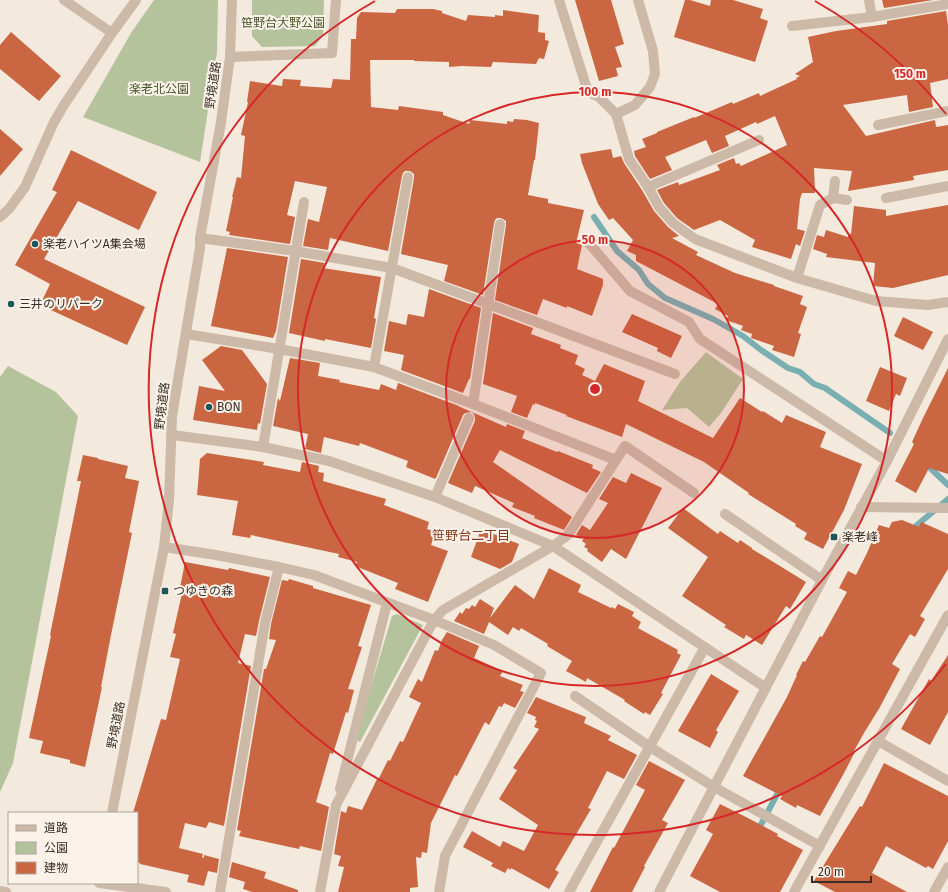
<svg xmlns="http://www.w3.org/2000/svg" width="948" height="892" font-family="'Fira Sans','Noto Sans JP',sans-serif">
<rect width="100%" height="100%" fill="#f3e9dc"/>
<g fill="#b5c39c">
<polygon points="154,0 218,0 217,52 200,162 83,117 131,33"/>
<polygon points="252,0 324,0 323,36 315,46 262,47 252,36"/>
<polygon points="706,352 743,379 721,413 709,427 687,408 662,410 680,382"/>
<polygon points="8,366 56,392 78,416 13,763 0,792 0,377"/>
<polygon points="397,614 423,625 360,742 355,740 392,616"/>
</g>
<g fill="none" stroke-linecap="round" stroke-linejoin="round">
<g stroke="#7aafb2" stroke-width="6">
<polyline points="594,217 617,251 639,270 648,284 665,298 713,319 743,336 761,350 788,368 800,372 814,384 825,388 890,433"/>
<polyline points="926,464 948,485"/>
<polyline points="913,532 916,526 948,499"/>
<polyline points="757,832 781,787"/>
</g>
</g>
<g fill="#cb6643">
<polygon points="575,0 611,0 624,44 615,47 622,67 616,68 618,76 599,81"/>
<polygon points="685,0 690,0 710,6 711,0 733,0 763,9 760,18 768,21 755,62 674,37"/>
<polygon points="882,0 933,0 884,8"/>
<polygon points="397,9 433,9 442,11 442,13 466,21 468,15 495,17 495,15 503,16 503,10 539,15 538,32 545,33 545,40 549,41 544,59 539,58 536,64 493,62 491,67 462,66 449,67 449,62 414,61 414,60 370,60 371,107 398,110 399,106 443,112 443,115 469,124 470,120 507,124 507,121 513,122 514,119 527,120 539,123 535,160 534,160 528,195 548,199 548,203 584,210 576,243 582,245 577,269 603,279 603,285 592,316 567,306 567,308 543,299 537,315 495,300 506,225 506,221 501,218 497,218 495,220 494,223 483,295 444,281 448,265 401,254 414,178 414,174 410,171 405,171 403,173 402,176 388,251 330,238 328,250 303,246 308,219 319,222 327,187 295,181 287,215 295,217 290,244 229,235 230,232 226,231 233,197 232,197 237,177 241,178 245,136 241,135 248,102 247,102 250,81 282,86 283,79 301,80 300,86 331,88 333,79 350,80 351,39 356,39 357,18 361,12 395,13"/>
<polygon points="946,11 948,25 948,79 930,83 933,107 909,112 907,95 843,105 866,136 935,120 936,127 948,125 948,170 913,176 914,180 848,191 852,171 814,168 815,193 802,193 800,199 797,229 805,231 800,246 796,244 791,259 752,247 755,240 720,220 694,230 677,218 664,203 657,190 678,182 679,185 720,170 717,165 734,158 736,164 739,163 741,166 787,145 775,116 757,124 756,122 725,136 729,146 712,153 706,140 665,157 672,170 650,179 635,156 634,151 646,147 642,139 657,133 657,132 694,117 694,118 732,102 733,104 759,93 760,96 797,79 796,78 800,76 795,74 813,62 808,37 836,31 887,24 887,21"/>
<polygon points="11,32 61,76 39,101 0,69 0,45"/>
<polygon points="0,129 23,149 0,176"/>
<polygon points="611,149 613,158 621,156 624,163 642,190 654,211 668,227 679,236 672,238 698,252 696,255 735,273 774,285 774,286 803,296 800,304 807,307 798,333 801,334 794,357 772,350 774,346 751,338 752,334 741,330 743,326 726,320 728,316 715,309 718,304 636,261 636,255 627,251 633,240 613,218 609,220 598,204 582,163 580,154"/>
<polygon points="71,150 157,192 139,230 78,201 44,259 145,307 127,345 40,305 50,284 15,265 57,192 52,190"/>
<polygon points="948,205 948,275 893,288 873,286 875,263 826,257 827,254 813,249 817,235 824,237 826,230 848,237 848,234 851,234 854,206 886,210 886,216"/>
<polygon points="227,248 288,257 276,331 273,338 211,326"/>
<polygon points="301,259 325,263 323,268 381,277 374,318 376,319 371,348 325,339 325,341 289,333"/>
<polygon points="429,289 481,308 470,379 469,379 463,393 401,370 404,355 384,351 389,321 406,325 408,314 424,317"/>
<polygon points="493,313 533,328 531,334 561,345 560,348 578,355 575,364 585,369 582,375 595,381 604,364 645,381 638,401 713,438 740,398 762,412 763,411 782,423 786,415 826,432 820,447 862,464 844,510 823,549 804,539 807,533 795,526 796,524 748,494 749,493 704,462 626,424 622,437 566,416 567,415 535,403 535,405 533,404 527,418 511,412 517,396 483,384"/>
<polygon points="632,314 682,336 671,358 657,351 658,348 622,332"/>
<polygon points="903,317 933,332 923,350 894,336"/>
<polygon points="221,346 242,350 267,384 260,424 258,423 257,430 193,420 199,386 225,391 202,360"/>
<polygon points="290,358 320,363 318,376 340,380 339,382 379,390 381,384 396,390 398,383 459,406 458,406 506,427 507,424 525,431 522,438 557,452 558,451 593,465 592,468 601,472 587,493 500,450 493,462 572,517 564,530 534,518 535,516 512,507 514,503 475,486 472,493 448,483 475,421 475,418 474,414 471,412 465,413 463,415 436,478 435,478 435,479 406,467 408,461 360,443 359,446 324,437 321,453 305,449 308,434 273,426 278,398 280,401"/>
<polygon points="880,367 907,378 900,396 896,394 889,411 866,401"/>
<polygon points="948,368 948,474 929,468 916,493 895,481 914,444 912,442 923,418"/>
<polygon points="207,453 264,462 263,465 300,472 302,462 319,466 318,472 324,473 323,481 386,499 384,505 429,522 427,529 436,532 431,545 448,551 428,602 395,589 398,583 355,566 357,562 338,557 339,554 251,535 250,538 232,535 238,501 197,495 198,484 200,459"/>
<polygon points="83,455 98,458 98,459 128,466 125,478 139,481 129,532 132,533 111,635 101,687 102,687 85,767 70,763 70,760 40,753 43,741 29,738 51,636 50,635 81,481 77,481"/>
<polygon points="631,473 662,488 626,559 611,549 602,562 587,551 588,549 584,547 586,544 582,541 584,538 576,535 582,525 590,530 608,503 599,499 613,477 626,483"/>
<polygon points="683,508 718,534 720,531 738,543 740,540 752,548 752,549 806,582 790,609 786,606 762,645 746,635 744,639 724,627 726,625 682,596 708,557 668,528"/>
<polygon points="902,520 919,527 921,522 948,534 948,569 920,616 925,619 915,637 910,634 892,664 900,669 880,707 864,733 854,751 855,752 843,775 820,816 797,805 796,808 780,799 782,796 743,776 787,697 797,675 796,675 803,661 805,662 820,636 822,637 847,592 839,588 848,571 856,575 867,553 879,525 889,528 892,522"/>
<polygon points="481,529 519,544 512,562 500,569 471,557"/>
<polygon points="185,562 228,570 229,568 270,577 259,621 256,636 245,634 238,663 251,666 224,826 209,822 206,828 185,823 179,848 203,854 202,857 204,858 204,855 219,859 217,873 208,871 204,886 187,882 189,875 140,864 140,863 137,862 137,813 133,813 161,719 166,720 180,659 170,657 176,634 173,633 183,589 180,588"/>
<polygon points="549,568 581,585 578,592 611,608 612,607 615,609 618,604 634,612 632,616 641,622 638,628 678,650 677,653 681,655 661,693 663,694 650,715 645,712 644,714 624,701 625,700 587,678 586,682 566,671 572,661 547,646 548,644 521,628 519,631 513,627 508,635 489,622 484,634 454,621 460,612 462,614 466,608 469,609 472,605 475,607 480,599 494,608 490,618 515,585 534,599"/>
<polygon points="289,579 313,586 313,588 371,605 358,646 362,647 348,689 354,690 348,713 346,712 333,754 330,753 316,802 329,807 321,851 300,846 299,849 239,836 241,831 237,830 264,669 266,669 276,640 269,639 271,624 282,580 288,581"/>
<polygon points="447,632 479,646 474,658 503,671 500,676 523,685 520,691 524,692 515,708 504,703 502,707 499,706 489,725 485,722 457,776 455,775 431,823 427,853 422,852 421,858 416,857 418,887 410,888 410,892 338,892 344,867 338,866 341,856 334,854 341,811 346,813 348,806 362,810 377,779 378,780 388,760 390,761 400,741 403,742 421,703 409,697 418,679 422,682 435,650 438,651 442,640"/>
<polygon points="948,655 948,712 930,745 901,729 929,679 931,681"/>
<polygon points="711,674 739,691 716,730 718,732 710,748 678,731"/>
<polygon points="536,697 586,717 584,723 611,736 608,740 637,755 624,779 607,771 588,808 591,809 555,870 559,872 549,889 511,868 511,870 508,868 505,873 491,866 493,863 463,847 472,831 500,847 503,841 524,851 538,825 499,799 517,770 513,768 539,729 534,727 537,721 535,720 536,717 527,713"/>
<polygon points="649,761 685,780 662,820 668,823 644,866 645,867 632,892 590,892 613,847 614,848 645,790 636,785"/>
<polygon points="884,763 948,796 948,841 933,869 928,866 926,868 886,846 872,873 907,892 835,892 814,881 860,806 862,807"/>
<polygon points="720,804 744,816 778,834 777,836 803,850 780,892 720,892 690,876 713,834 706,830"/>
<polygon points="232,862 266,872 264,878 298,890 298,892 252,892 243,889 245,882 229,877"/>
</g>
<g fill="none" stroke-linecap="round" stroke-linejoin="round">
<g stroke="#ccb9a8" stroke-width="10">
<polyline points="64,0 112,33"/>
<polyline points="559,0 588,92 599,97 616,114 629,159 648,187 659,207 673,223 695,239 797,278 876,301 928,305 948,302"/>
<polyline points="869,0 872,17"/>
<polyline points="792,26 872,17 948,4"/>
<polyline points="230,57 332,53 336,0"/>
<polyline points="616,114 635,105 650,87 655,74 653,51 638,0"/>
<polyline points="878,125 948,111"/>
<polyline points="648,187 759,140"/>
<polyline points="833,198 835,181"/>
<polyline points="886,198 948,186"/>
<polyline points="0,217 9,209 25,187 54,122 64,105 112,33 136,0"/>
<polyline points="200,238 295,251 392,268 675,374"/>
<polyline points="587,241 630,291 689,322 700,339 887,461"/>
<polyline points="797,278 820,205 833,198 847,200"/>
<polyline points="186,334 279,349 374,367 473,404 616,460"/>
<polyline points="374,367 408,177"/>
<polyline points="473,404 500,224"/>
<polyline points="172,435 263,447 329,461 435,497 553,546 766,688"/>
<polyline points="263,447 304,202"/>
<polyline points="435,497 469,418"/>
<polyline points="861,507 948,508"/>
<polyline points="725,514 822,580"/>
<polyline points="164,547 216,555 279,567 314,575 434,620 494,645 541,673 445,856 439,892"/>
<polyline points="575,696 650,747 714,787 820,846"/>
<polyline points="878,741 948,781"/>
<polyline points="340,789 387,603"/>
<polyline points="112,813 164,547 169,500 172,416 200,248 200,238 221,122 230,57 232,0"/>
<polyline points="99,883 166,892"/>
<polyline points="0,891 6,892"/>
<polyline points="220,892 265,623 279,567"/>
<polyline points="320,892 336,805 434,620 443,610 553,546 568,535 625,446 694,493"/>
<polyline points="569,892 705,647"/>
<polyline points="659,892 822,580 887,461 948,339"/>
<polyline points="794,892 948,615"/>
<polyline points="934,892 948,867"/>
</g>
</g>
<circle cx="595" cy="389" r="149" fill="#d62828" fill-opacity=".12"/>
<g fill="none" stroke="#d62828" stroke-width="2">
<circle cx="595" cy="389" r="149"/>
<circle cx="595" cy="389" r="297"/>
<path d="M946 664A446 446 0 1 1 375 1M815 1A446 446 0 0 1 946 114"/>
</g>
<g fill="#1c575c" stroke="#fbf3e9" stroke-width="1.5">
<circle cx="35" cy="244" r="4"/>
<circle cx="11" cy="304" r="4"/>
<circle cx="209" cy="407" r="4"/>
<rect x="830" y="533" width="8" height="8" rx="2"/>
<rect x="161" y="587" width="8" height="8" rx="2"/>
</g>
<g text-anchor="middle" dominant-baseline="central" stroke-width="4" stroke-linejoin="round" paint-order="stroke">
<g font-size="12" fill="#47582b" stroke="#fbf3e9">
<text x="283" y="23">笹野台大野公園</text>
<text x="159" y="89">楽老北公園</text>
</g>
<g font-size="12" fill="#392e28" stroke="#fbf3e9">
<text transform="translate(213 85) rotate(-82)">野境道路</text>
<text transform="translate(162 406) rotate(-83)">野境道路</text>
<text transform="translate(116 725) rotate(-79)">野境道路</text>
</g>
<g font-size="12" fill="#392e28" stroke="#fbf3e9" text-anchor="start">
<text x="43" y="244">楽老ハイツA集会場</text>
<text x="19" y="304">三井のリパーク</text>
<text x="217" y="407">BON</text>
<text x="842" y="537">楽老峰</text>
<text x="173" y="591">つゆきの森</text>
</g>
<g font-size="13" fill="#8b391d" stroke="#fbf3e9">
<text x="471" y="535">笹野台二丁目</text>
</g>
</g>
<circle cx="595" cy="389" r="6" fill="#d62828" stroke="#fbf3e9" stroke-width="2"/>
<g font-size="12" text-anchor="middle" font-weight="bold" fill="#d62828" stroke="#fbf3e9" stroke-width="4" stroke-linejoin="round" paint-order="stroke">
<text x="910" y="78">150 m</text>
<text x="595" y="96">100 m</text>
<text x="595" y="244">50 m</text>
</g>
<rect x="8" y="812" width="130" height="72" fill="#fbf3e9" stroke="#ada49c"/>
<rect x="16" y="825" width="20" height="6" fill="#ccb9a8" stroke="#ada49c"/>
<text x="44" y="832" font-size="12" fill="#392e28">道路</text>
<rect x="16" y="842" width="20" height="12" fill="#b5c39c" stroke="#ada49c"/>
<text x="44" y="852" font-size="12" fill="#392e28">公園</text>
<rect x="16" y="862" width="20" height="12" fill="#cb6643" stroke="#ada49c"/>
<text x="44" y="872" font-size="12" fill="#392e28">建物</text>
<path d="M812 876v6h59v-6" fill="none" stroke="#392e28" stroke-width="2"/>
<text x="818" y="876" font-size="12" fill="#392e28" stroke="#fbf3e9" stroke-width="3" paint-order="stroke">20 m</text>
</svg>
